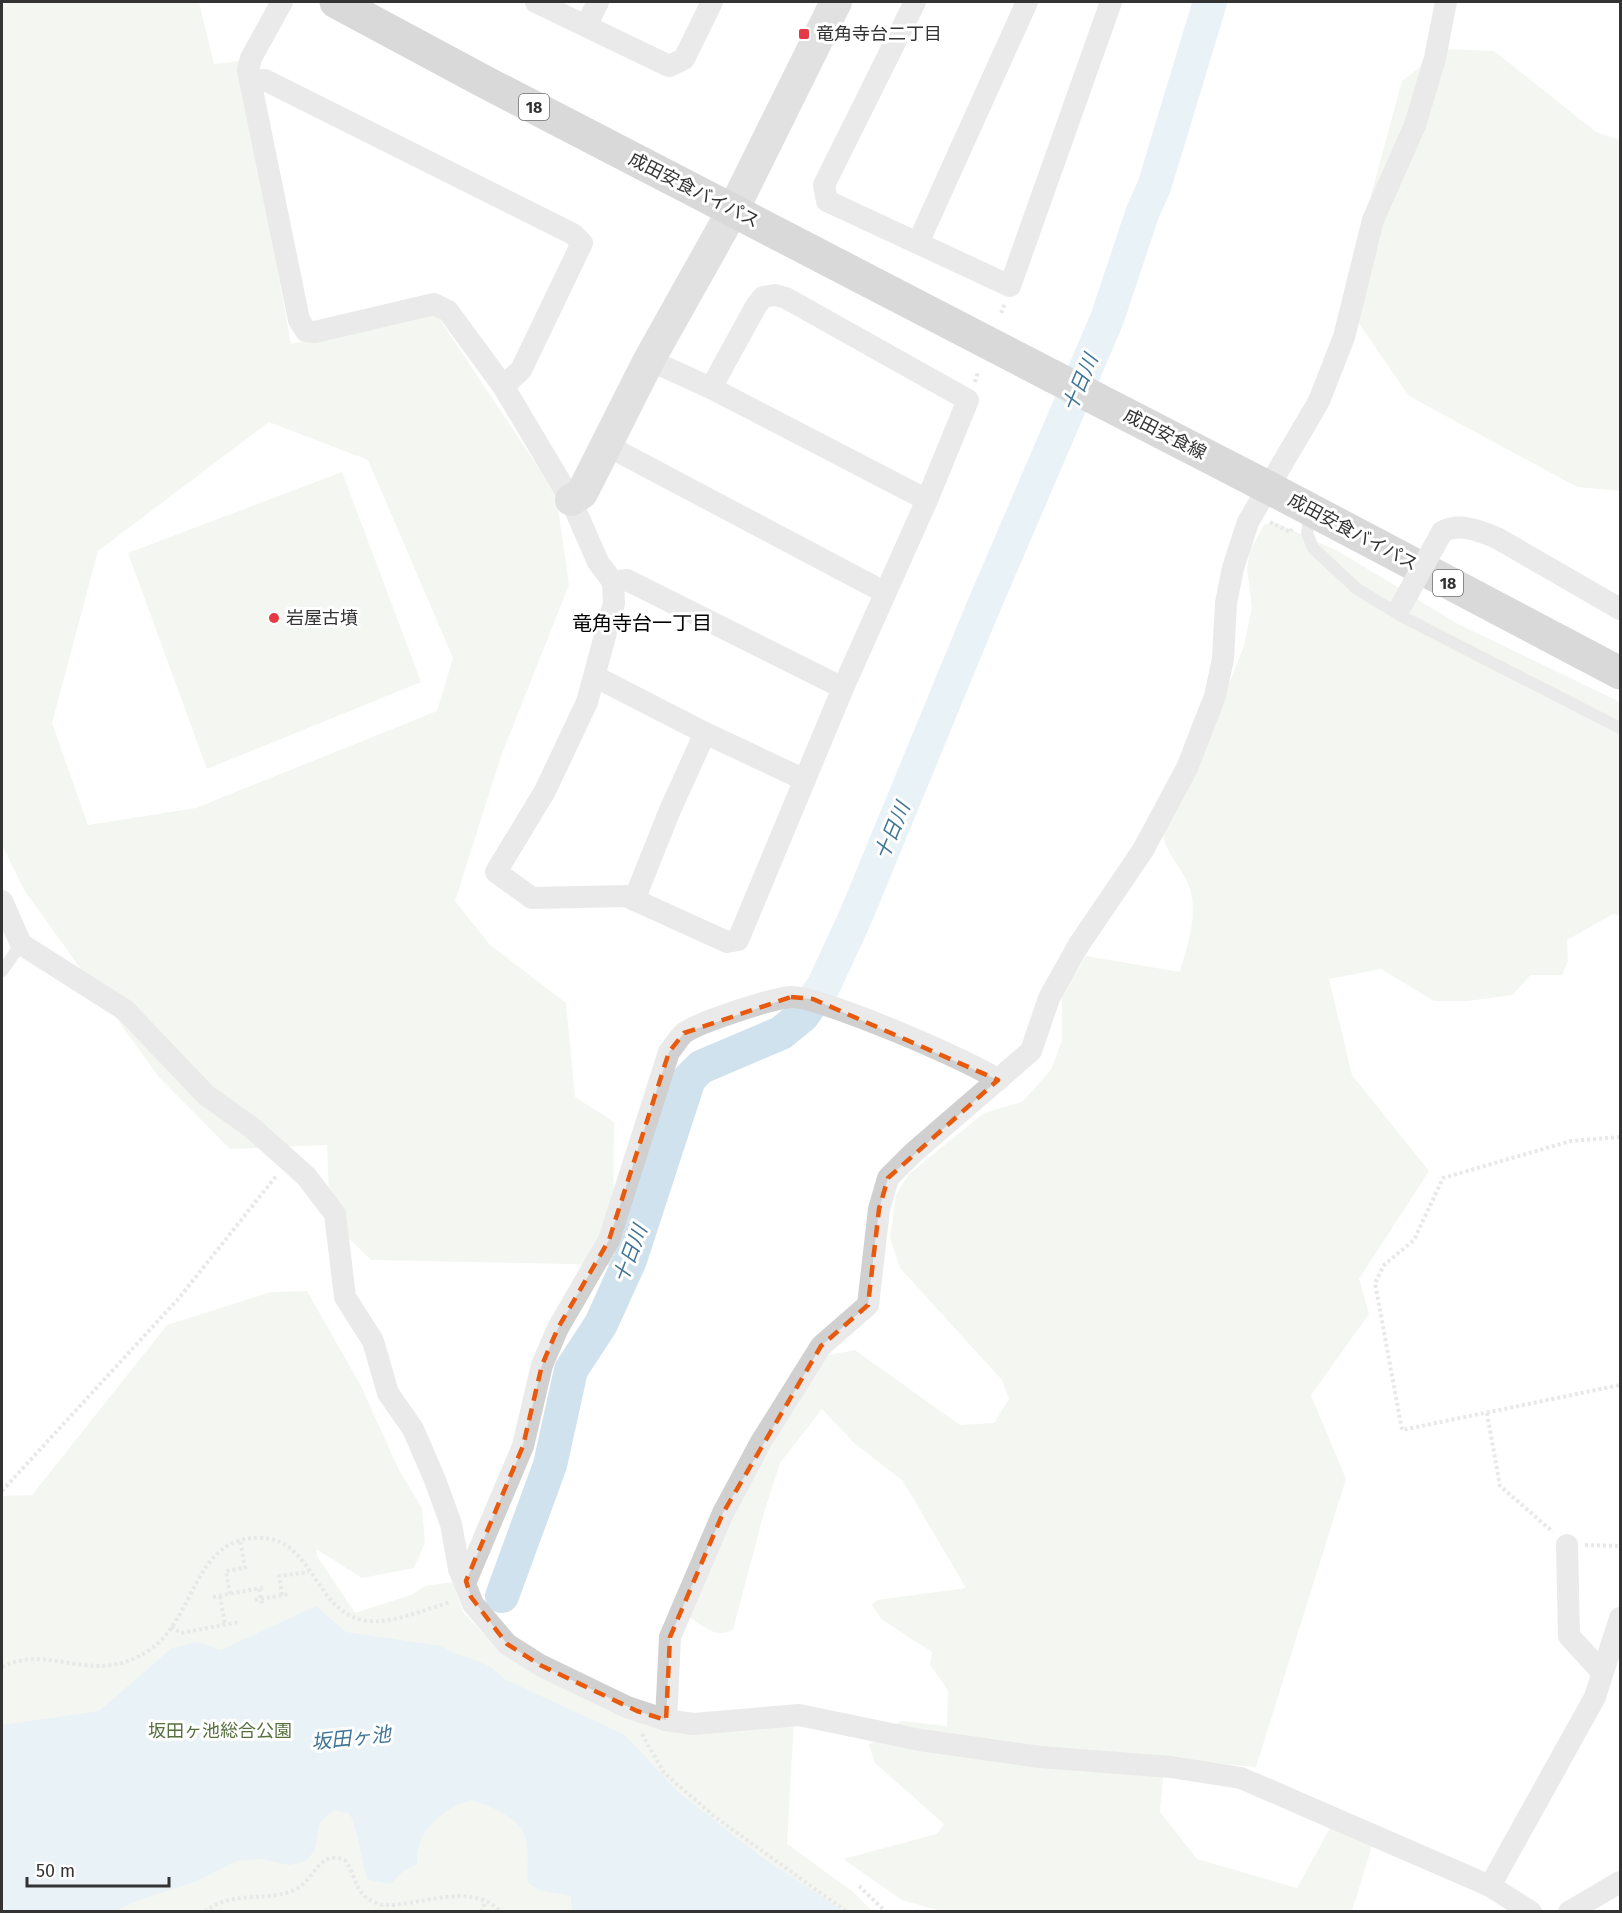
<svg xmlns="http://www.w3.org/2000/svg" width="1622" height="1913" font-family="'Fira Sans','Noto Sans JP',sans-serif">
<rect width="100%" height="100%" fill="#fff"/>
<g fill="#e6ecdf" fill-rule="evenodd">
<path d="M2 2H199L214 64 239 61 291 344 436 314 556 494 569 585 501 756 455 901 490 945 566 1003 575 1097 614 1122 613 1265 371 1260 330 1220 327 1145 230 1149 158 1076 24 890 2 845ZM269 422 368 460 453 658 437 711 196 808 88 825 52 723 98 551Z"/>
<polygon points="1443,49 1494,51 1596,132 1620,140 1620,491 1577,487 1409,396 1351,312 1359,239 1402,81"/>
<polygon points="342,472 421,682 207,769 128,553"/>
<path d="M1274 522 1338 551 1458 624 1620 702V916L1613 914 1567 940 1568 961 1562 975H1531L1512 995 1468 1001H1434L1381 969 1329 979 1352 1075 1429 1171 1359 1279 1369 1314 1311 1395 1346 1479 1256 1767 1165 1759 1160 1812 1197 1859 1297 1888 1330 1828 1372 1846 1352 1911H941L902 1900 843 1859 937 1834 944 1824 875 1763 869 1745 901 1721 947 1726 948 1690 930 1665 932 1652 881 1619 872 1605 877 1600 966 1588 903 1481 854 1443 822 1409 780 1463 763 1516 733 1630C715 1638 705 1628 690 1617L730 1519 824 1356 855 1350 960 1425 994 1423 1009 1399 1002 1380 900 1268 890 1238 896 1195 909 1174 984 1113 1022 1102 1051 1070 1062 1040V997L1086 956 1180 972C1187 945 1199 914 1189 886 1182 867 1165 853 1163 833L1202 753 1244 646 1252 607 1247 568 1250 551 1264 525Z"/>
<polygon points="307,1291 361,1386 399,1470 422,1508 425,1543 414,1568 362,1578 316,1549 317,1556 355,1613 411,1595 425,1586 453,1582 463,1612 501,1652 639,1717 645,1725 683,1734 794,1721 787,1844 852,1891 872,1911 2,1911 2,1496 32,1495 167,1325 271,1292"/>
</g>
<path fill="#cfe2ee" d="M316 1606 346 1632 441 1646C464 1661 485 1657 504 1679L625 1735 677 1791 759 1855 843 1911H572L571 1896 539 1890 528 1883C526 1869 530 1849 525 1836 519 1817 489 1806 472 1800 443 1807 414 1833 417 1864L403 1871 391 1884 368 1880C360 1859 360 1832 349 1813L334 1810 320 1822 315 1849 308 1859 300 1863 289 1865 261 1859 237 1861 195 1882 139 1900 115 1911H2V1725L99 1711 172 1648 198 1642 221 1650Z"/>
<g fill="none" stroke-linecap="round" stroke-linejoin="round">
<polyline stroke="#cfe2ee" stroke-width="34" points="502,1596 550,1465 571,1370 601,1324 630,1260 689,1079 701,1067 781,1033 803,1015 824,985 855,918 982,610 1107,319 1143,211 1154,187 1210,2"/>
<g stroke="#cdcdcd" stroke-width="4" stroke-dasharray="3 3" stroke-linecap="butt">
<polyline points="1001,313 1005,303"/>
<polyline points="975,382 978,372"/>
<polyline points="1270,522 1290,532 1292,529"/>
<polyline points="1620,1137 1571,1141 1443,1178 1414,1240 1384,1265 1375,1283 1402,1430 1620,1385"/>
<polyline points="1487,1413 1500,1486 1553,1532"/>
<polyline points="2,1491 179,1298 277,1175"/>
<polyline points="1585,1545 1620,1546"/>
<polyline points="259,1589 262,1605"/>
<polyline points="230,1594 226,1571 245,1568 240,1540"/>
<polyline points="282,1595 279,1576 309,1572"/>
<polyline points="220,1596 225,1625"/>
<polyline points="213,1597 266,1587"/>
<polyline points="255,1600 289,1594"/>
<polyline points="171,1627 181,1633 239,1622"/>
<path d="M2 1667C52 1642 93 1689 151 1649 197 1616 194 1533 264 1538 312 1541 316 1610 362 1620 389 1626 425 1609 451 1602"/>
<polyline points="642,1734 664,1773 715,1817 847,1912"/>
<polyline points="859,1886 886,1912"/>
<path d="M205 1912C232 1889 265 1903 294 1890 315 1881 318 1849 345 1860 359 1881 353 1896 382 1905 418 1907 472 1880 501 1912"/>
<polyline points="481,1912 486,1901"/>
</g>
<g stroke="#d0d0d0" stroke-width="12">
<polyline points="1310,511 1307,533 1313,548 1357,589 1405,618 1620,728"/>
<polyline points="2,971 21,944"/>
</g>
<g stroke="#d0d0d0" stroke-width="22">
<polyline points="282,2 251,58 248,70 299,320 306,331 315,332 434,304 448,311 503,386 571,500 598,562 613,582 614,603 587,702 545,791 496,872 532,898 626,896 727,942 738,940 843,688 927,500 968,400 786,298 775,295 763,297 756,306 711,388"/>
<polyline points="536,2 669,66 684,59 712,2"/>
<polyline points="915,2 824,185 827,201 1010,286 1111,2"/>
<polyline points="586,26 598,2"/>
<polyline points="251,81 265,80 573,234 582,243 521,370 503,386"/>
<polyline points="918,243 1027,2"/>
<polyline points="649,360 711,388 927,500"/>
<polyline points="606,445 884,592"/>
<path d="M1442 532C1459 522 1480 531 1497 538L1620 609"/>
<polyline points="613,582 627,580 843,688"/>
<polyline points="596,677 705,733 805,780"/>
<polyline points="634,900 670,810 705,733"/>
<polyline points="2,901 21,944 125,1010 206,1095 251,1127 306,1176 335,1214 345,1297 373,1341 388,1393 413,1429 435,1480 451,1524 459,1569 473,1604 507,1644 540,1665 627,1707 666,1720 693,1724 799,1715 920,1740 1040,1757 1171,1767 1241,1778 1490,1886 1531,1912"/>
<polyline points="1567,1545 1569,1636 1602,1672"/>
<path d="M466 1581 523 1446 542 1365 558 1328 609 1240 669 1052C674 1046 678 1039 683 1034 695 1023 774 998 791 997 817 995 976 1063 998 1080"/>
<polyline points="666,1720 670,1637 723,1513 761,1442 821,1346 868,1305 879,1209 888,1178 914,1152 1031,1051 1049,998 1078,946 1143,850 1187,768 1215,696 1223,659 1226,603 1233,568 1248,522 1319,401 1344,337 1373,220 1415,125 1435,58 1446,2"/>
<polyline points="1490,1886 1595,1697 1620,1618"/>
<polyline points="1569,1912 1620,1882"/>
</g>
<polyline stroke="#bdbdbd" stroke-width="32" points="571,500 582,493 649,360 733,210 836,2"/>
<g stroke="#ababab" stroke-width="33">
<polyline points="336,2 485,82 1052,376"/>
<polyline points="1277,492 1620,673"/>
</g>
<polyline stroke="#d0d0d0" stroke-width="22" points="1401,606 1442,532"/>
<polyline stroke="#ababab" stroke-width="33" points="1052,376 1277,492"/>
</g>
<path d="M0 0H1622V1913H0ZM791 997 813 999 998 1080 888 1178 879 1209 868 1305 821 1346 723 1513 670 1637 666 1720 637 1711 540 1665 507 1644 471 1597 466 1581 523 1446 542 1365 558 1328 609 1240 669 1052 684 1033Z" fill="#fff" fill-opacity=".55" fill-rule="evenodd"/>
<path fill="none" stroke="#e8590c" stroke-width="4.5" stroke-dasharray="12 8" stroke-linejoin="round" d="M791 997 813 999 998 1080 888 1178 879 1209 868 1305 821 1346 723 1513 670 1637 666 1720 637 1711 540 1665 507 1644 471 1597 466 1581 523 1446 542 1365 558 1328 609 1240 669 1052 684 1033Z"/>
<g fill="#e63946" stroke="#fff" stroke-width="2">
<rect x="798" y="28" width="12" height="12" rx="3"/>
<circle cx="274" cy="618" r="6"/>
</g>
<g text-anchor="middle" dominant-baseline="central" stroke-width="6" stroke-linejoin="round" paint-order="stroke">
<g fill="#fff" stroke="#707070" stroke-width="1.5">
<rect x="519" y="94" width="30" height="26" rx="4.5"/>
<rect x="1433" y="570" width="30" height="26" rx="4.5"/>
</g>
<g font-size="16" font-weight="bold" fill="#333">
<text x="534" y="107">18</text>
<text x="1448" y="583">18</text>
</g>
<g font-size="18" fill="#333" stroke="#fff" text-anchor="start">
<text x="816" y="34">竜角寺台二丁目</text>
<text x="286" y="618">岩屋古墳</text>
</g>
<g font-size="18" fill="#333" stroke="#fff">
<text transform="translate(694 190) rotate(27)">成田安食バイパス</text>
<text transform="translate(1165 434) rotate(27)">成田安食線</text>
<text transform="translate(1353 532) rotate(28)">成田安食バイパス</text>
</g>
<g font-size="18" fill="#56703f" stroke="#fff">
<text x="220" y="1731">坂田ヶ池総合公園</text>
</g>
<g font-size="20" font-style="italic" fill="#3f7597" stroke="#fff">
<text transform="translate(1080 383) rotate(-67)">十日川</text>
<text transform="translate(892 831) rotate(-67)">十日川</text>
<text transform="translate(630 1254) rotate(-69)">十日川</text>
<text transform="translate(351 1738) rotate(-6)">坂田ヶ池</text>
</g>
<g font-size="20" fill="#000" stroke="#fff">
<text x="642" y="623">竜角寺台一丁目</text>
</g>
</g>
<rect width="1622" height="1913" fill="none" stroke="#333333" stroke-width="6"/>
<path d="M27 1877v9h142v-9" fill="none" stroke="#333333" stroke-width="3"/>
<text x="36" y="1877" font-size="18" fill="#333333" stroke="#ffffff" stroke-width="4.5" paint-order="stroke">50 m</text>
</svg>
